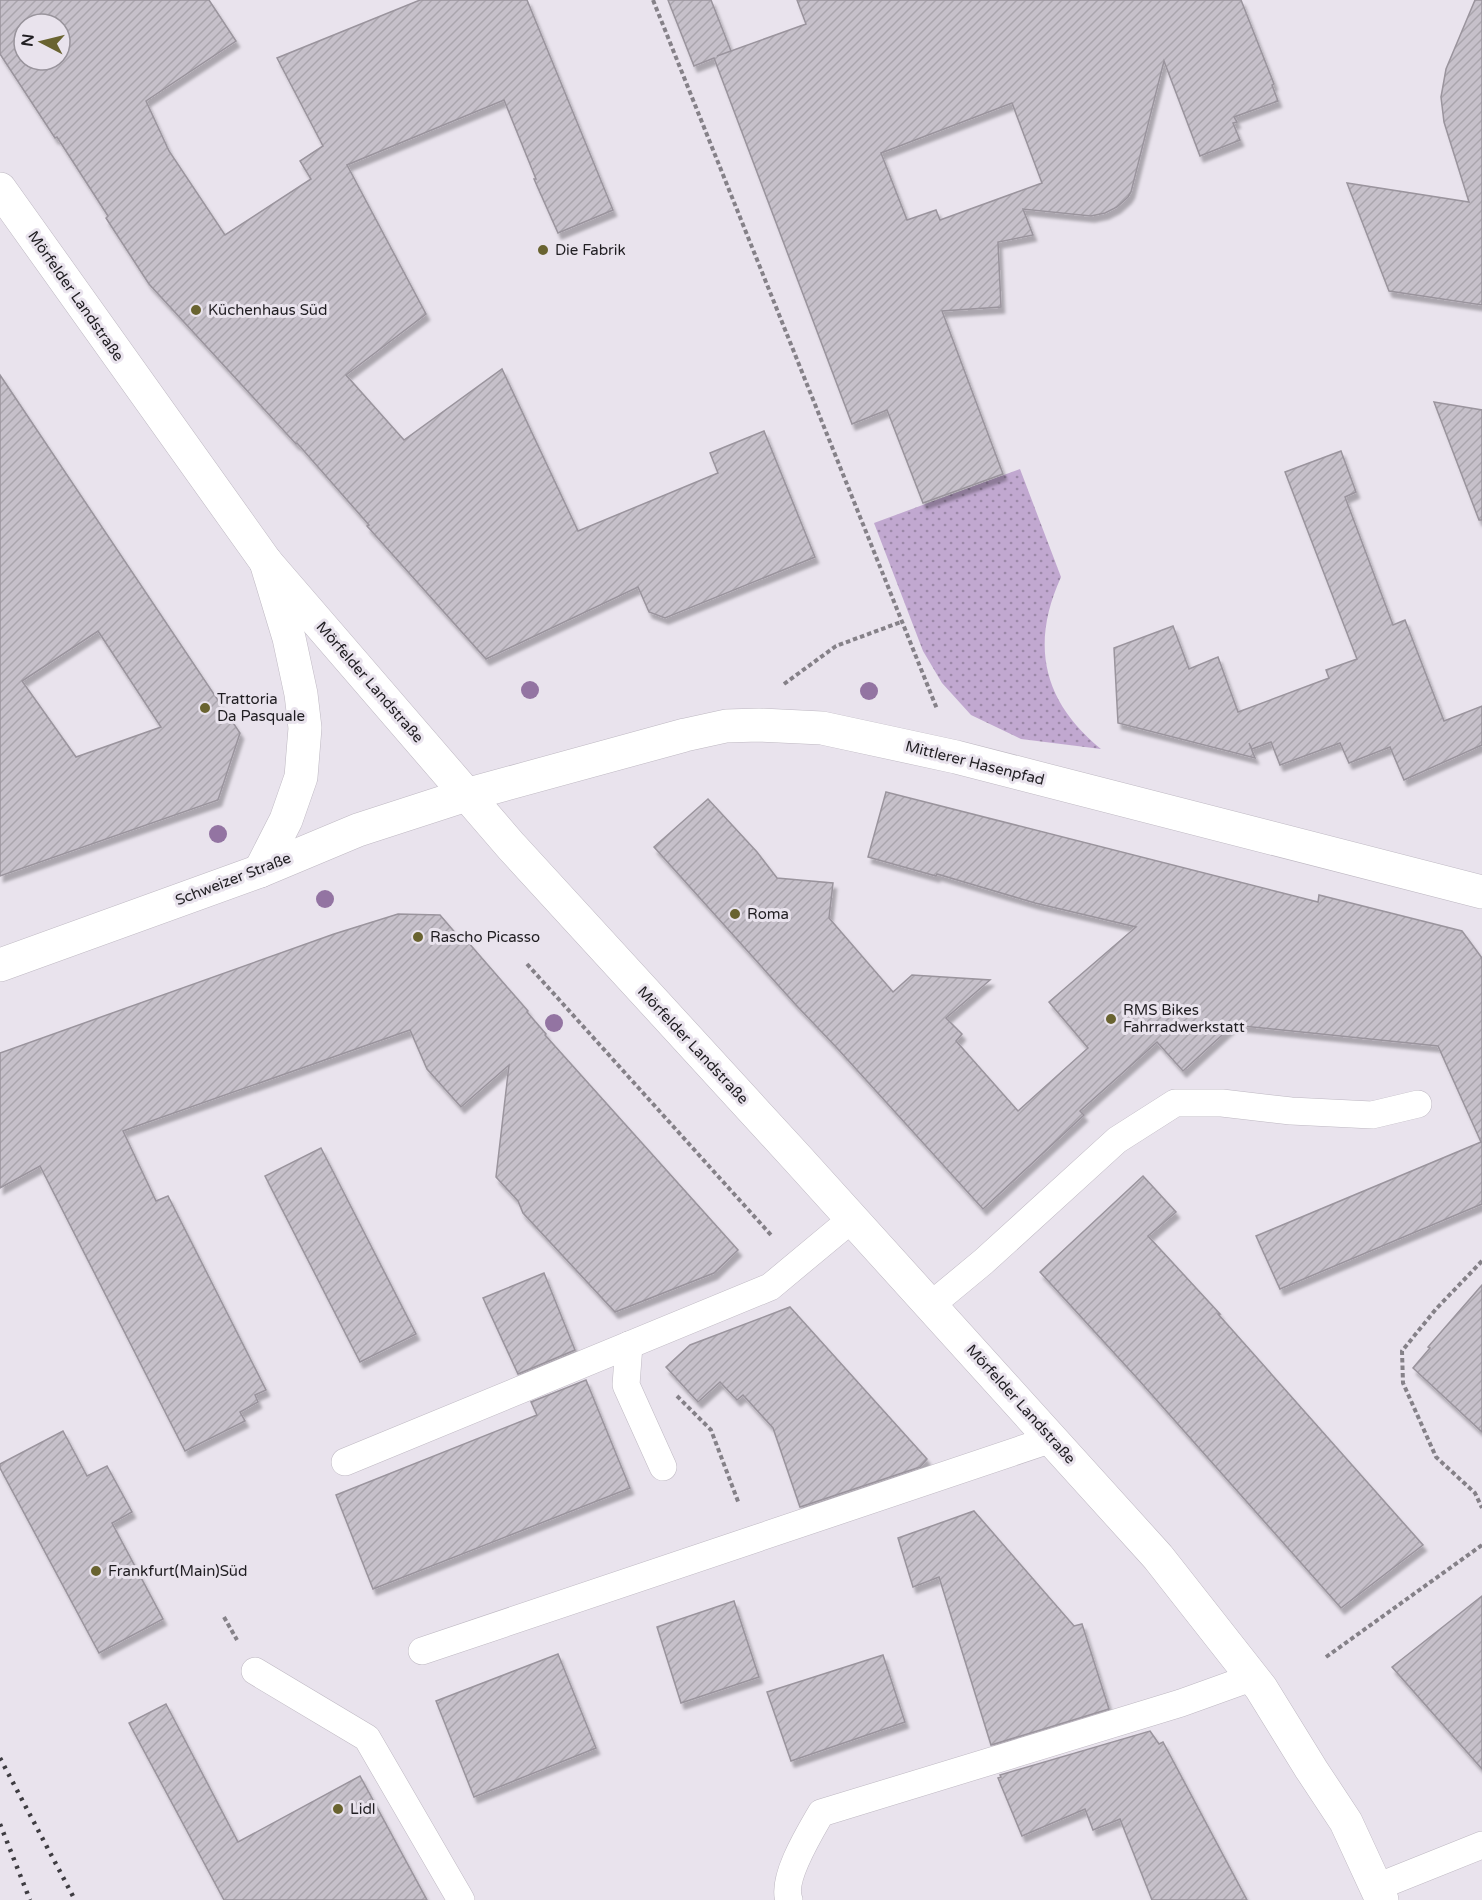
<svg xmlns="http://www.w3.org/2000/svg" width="1482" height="1900" font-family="'Varela Round',sans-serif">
<defs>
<pattern id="park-dots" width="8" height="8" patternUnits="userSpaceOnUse" patternTransform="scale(1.5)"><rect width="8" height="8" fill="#c1a8d0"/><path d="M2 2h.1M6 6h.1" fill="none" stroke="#9c88a8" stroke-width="1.8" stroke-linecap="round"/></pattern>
<pattern id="building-hatch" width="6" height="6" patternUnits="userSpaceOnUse" patternTransform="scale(1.5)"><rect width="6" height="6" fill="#c6c0ca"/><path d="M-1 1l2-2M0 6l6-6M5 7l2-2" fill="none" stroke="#aaa5ad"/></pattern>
<filter id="shadow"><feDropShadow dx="3.5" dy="6" stdDeviation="1.5" flood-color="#0004"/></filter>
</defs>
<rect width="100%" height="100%" fill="#e9e3ed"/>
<path fill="url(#park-dots)" d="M1020 469 1061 577C1030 645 1043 702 1101 749L1021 739 971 715 942 683 923 651 874 523Z"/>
<g fill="url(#building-hatch)" stroke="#9a949d" stroke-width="1.5" fill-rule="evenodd" filter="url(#shadow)">
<path d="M0 0H209L236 41 146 101 169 151 225 235 311 179 300 161 323 146 277 58 420 0H527L613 210 558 233 534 179H536L504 100 347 165 426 314 346 375 404 440 502 369 578 531 718 473 710 453 764 431 815 557 665 618 649 612 638 587 486 659 367 526 369 525 297 443 296 444 149 284 106 218 108 216 57 137 55 138 0 54ZM24 24H60V60H24Z"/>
<path d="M668 0H711L731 51 717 56 806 24 797 0H1241L1274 84 1272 85 1278 101 1234 117 1237 122 1233 123 1240 140 1200 156 1164 61 1131 192 1128 197 1117 207 1105 213 1091 216 1023 209 1033 235 998 242 1001 307 942 311 1003 474 923 503 887 410 852 424 714 58 694 66ZM1012 103 1042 183 940 220 936 210 907 220 881 153Z"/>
<polygon points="1475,0 1482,0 1482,305 1389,291 1347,183 1469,202 1444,122 1441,97 1446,69"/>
<path d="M0 375 240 733 218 800 0 876ZM98 631 161 727 76 757 22 681Z"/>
<polygon points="1434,402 1482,410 1482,520 1479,520"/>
<polygon points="1341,451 1356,492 1345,497 1393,625 1405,620 1444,721 1482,706 1482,745 1404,780 1390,747 1349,763 1340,743 1280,765 1271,742 1252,749 1249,743 1255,758 1118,723 1114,648 1173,626 1189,669 1218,657 1238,712 1329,678 1326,670 1357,659 1285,472"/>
<polygon points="886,792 1318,902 1319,895 1462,931 1482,958 1482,1204 1280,1289 1256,1236 1481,1142 1438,1046 1233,1025 1183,1071 1157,1042 1080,1111 1084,1115 983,1209 837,1048 796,1005 654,847 708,799 757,852 777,878 833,883 829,918 893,992 912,975 990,980 946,1018 962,1034 956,1041 1018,1111 1088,1048 1049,1002 1136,927 1035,903 937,874 936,876 868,857"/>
<polygon points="398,914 440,915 464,943 467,941 528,1011 527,1012 546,1034 545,1035 738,1250 714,1273 615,1312 523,1213 518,1201 496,1177 509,1065 461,1107 427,1069 410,1030 134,1127 123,1131 156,1201 168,1196 266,1390 255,1395 258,1402 240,1412 245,1421 185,1451 40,1166 0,1188 0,1053 334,934"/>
<polygon points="321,1148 416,1334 360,1362 265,1176"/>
<polygon points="1143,1176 1176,1212 1148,1236 1220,1314 1218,1314 1423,1545 1341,1608 1137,1378 1040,1272"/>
<polygon points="544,1273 575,1350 518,1374 483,1298"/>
<polygon points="1482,1285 1482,1432 1413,1368 1430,1348 1428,1347"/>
<polygon points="790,1307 927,1459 920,1467 800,1507 773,1428 743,1395 737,1400 720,1382 698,1402 666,1367 690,1345"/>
<polygon points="586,1380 630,1488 373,1589 336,1495 537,1415 531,1402"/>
<polygon points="63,1431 87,1476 107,1466 132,1512 112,1523 163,1619 99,1653 0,1468 0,1464"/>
<polygon points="974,1511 1074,1626 1082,1624 1109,1709 991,1745 939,1577 913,1587 898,1538"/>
<polygon points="1482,1596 1482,1769 1392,1667"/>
<polygon points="734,1601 759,1677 681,1703 657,1627"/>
<polygon points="558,1654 596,1748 474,1797 436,1701"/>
<polygon points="883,1655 905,1722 791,1761 767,1692"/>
<polygon points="166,1704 238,1842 360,1776 427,1900 224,1900 129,1723"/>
<polygon points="1150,1731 1159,1744 1163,1742 1247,1900 1152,1900 1120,1819 1093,1830 1085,1809 1022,1836 998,1778 1001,1777 1000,1775"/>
</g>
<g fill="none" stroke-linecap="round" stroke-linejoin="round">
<defs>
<g id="service">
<polyline points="931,1305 983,1262 1117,1140 1175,1103 1222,1103 1291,1111 1372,1115 1418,1104"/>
<polyline points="629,1345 626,1385 663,1467"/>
<polyline points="345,1462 770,1287 853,1218"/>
<polyline points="422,1651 1052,1439"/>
<polyline points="255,1671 367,1738 461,1900"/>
<polyline points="1377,1887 1482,1845"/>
<path d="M789 1900C781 1879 810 1832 821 1813L1181 1703 1245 1680 1250 1674"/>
</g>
<polyline id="minor" points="466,795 685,735 726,726 759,725 822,728 956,757 1482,892"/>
<g id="tertiary">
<polyline points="260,871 286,820 301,777 305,728 301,694 289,638 266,562"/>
<polyline points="0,965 260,871 358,830 466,795"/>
</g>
<polyline id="secondary" points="0,189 266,562 511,846 797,1158 1158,1557 1261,1688 1311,1769 1346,1822 1382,1900"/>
</defs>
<use href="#service" stroke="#beb8c2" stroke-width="28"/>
<use href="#minor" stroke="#beb8c2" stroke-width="34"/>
<use href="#tertiary" stroke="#beb8c2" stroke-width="34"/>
<use href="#secondary" stroke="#beb8c2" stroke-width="34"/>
<g stroke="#858188" stroke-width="4" stroke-dasharray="4.5 3" stroke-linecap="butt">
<polyline points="653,0 937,709"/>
<polyline points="784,684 836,646 901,622"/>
<polyline points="527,964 771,1235"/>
<polyline points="1482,1261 1436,1309 1402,1351 1403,1383 1436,1457 1475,1493 1482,1508"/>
<polyline points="677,1396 711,1430 739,1504"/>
<polyline points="224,1617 237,1640"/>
<polyline points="1326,1657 1482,1545"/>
</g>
<use href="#service" stroke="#fff" stroke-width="27"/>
<use href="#minor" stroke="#fff" stroke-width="33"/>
<use href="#tertiary" stroke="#fff" stroke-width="33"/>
<use href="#secondary" stroke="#fff" stroke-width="33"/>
<g stroke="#3e3c41" stroke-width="4.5" stroke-dasharray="3 6" stroke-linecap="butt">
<polyline points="0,1758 75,1900"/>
<polyline points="0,1824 30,1900"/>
</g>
</g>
<g fill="#9374a2">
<circle cx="530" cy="690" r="9"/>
<circle cx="869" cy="691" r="9"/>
<circle cx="218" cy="834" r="9"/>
<circle cx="325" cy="899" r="9"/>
<circle cx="554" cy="1023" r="9"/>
</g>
<g fill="#696330" stroke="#e9e3ed" stroke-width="2">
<circle cx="543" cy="250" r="6"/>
<circle cx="196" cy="310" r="6"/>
<circle cx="205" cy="708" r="6"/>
<circle cx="735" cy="914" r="6"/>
<circle cx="418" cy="937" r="6"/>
<circle cx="1111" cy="1019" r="6"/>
<circle cx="96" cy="1571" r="6"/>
<circle cx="338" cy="1809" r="6"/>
</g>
<g text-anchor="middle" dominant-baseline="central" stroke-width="6" stroke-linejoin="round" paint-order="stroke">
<g font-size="15" fill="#201e22" stroke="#e9e3ed" text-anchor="start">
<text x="555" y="250">Die Fabrik</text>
<text x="208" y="310">Küchenhaus Süd</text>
<text x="217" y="699">Trattoria<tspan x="217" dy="17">Da Pasquale</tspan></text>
<text x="747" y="914">Roma</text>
<text x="430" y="937">Rascho Picasso</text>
<text x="1123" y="1010">RMS Bikes<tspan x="1123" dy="17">Fahrradwerkstatt</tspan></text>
<text x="108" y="1571">Frankfurt(Main)Süd</text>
<text x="350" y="1809">Lidl</text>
</g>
<g font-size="15" fill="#201e22" stroke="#e9e3ed">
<text transform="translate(76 296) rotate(55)">Mörfelder Landstraße</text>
<text transform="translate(370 682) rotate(49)">Mörfelder Landstraße</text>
<text transform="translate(975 763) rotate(14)">Mittlerer Hasenpfad</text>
<text transform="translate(233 879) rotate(-21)">Schweizer Straße</text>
<text transform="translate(693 1045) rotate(47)">Mörfelder Landstraße</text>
<text transform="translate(1021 1404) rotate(48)">Mörfelder Landstraße</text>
</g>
</g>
<g transform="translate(42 42) rotate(277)"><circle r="28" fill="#e9e3ed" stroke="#99949c" stroke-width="1.5"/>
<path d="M0-4.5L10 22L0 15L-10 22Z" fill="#696330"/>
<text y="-9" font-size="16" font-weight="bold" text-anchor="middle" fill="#201e22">N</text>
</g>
</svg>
